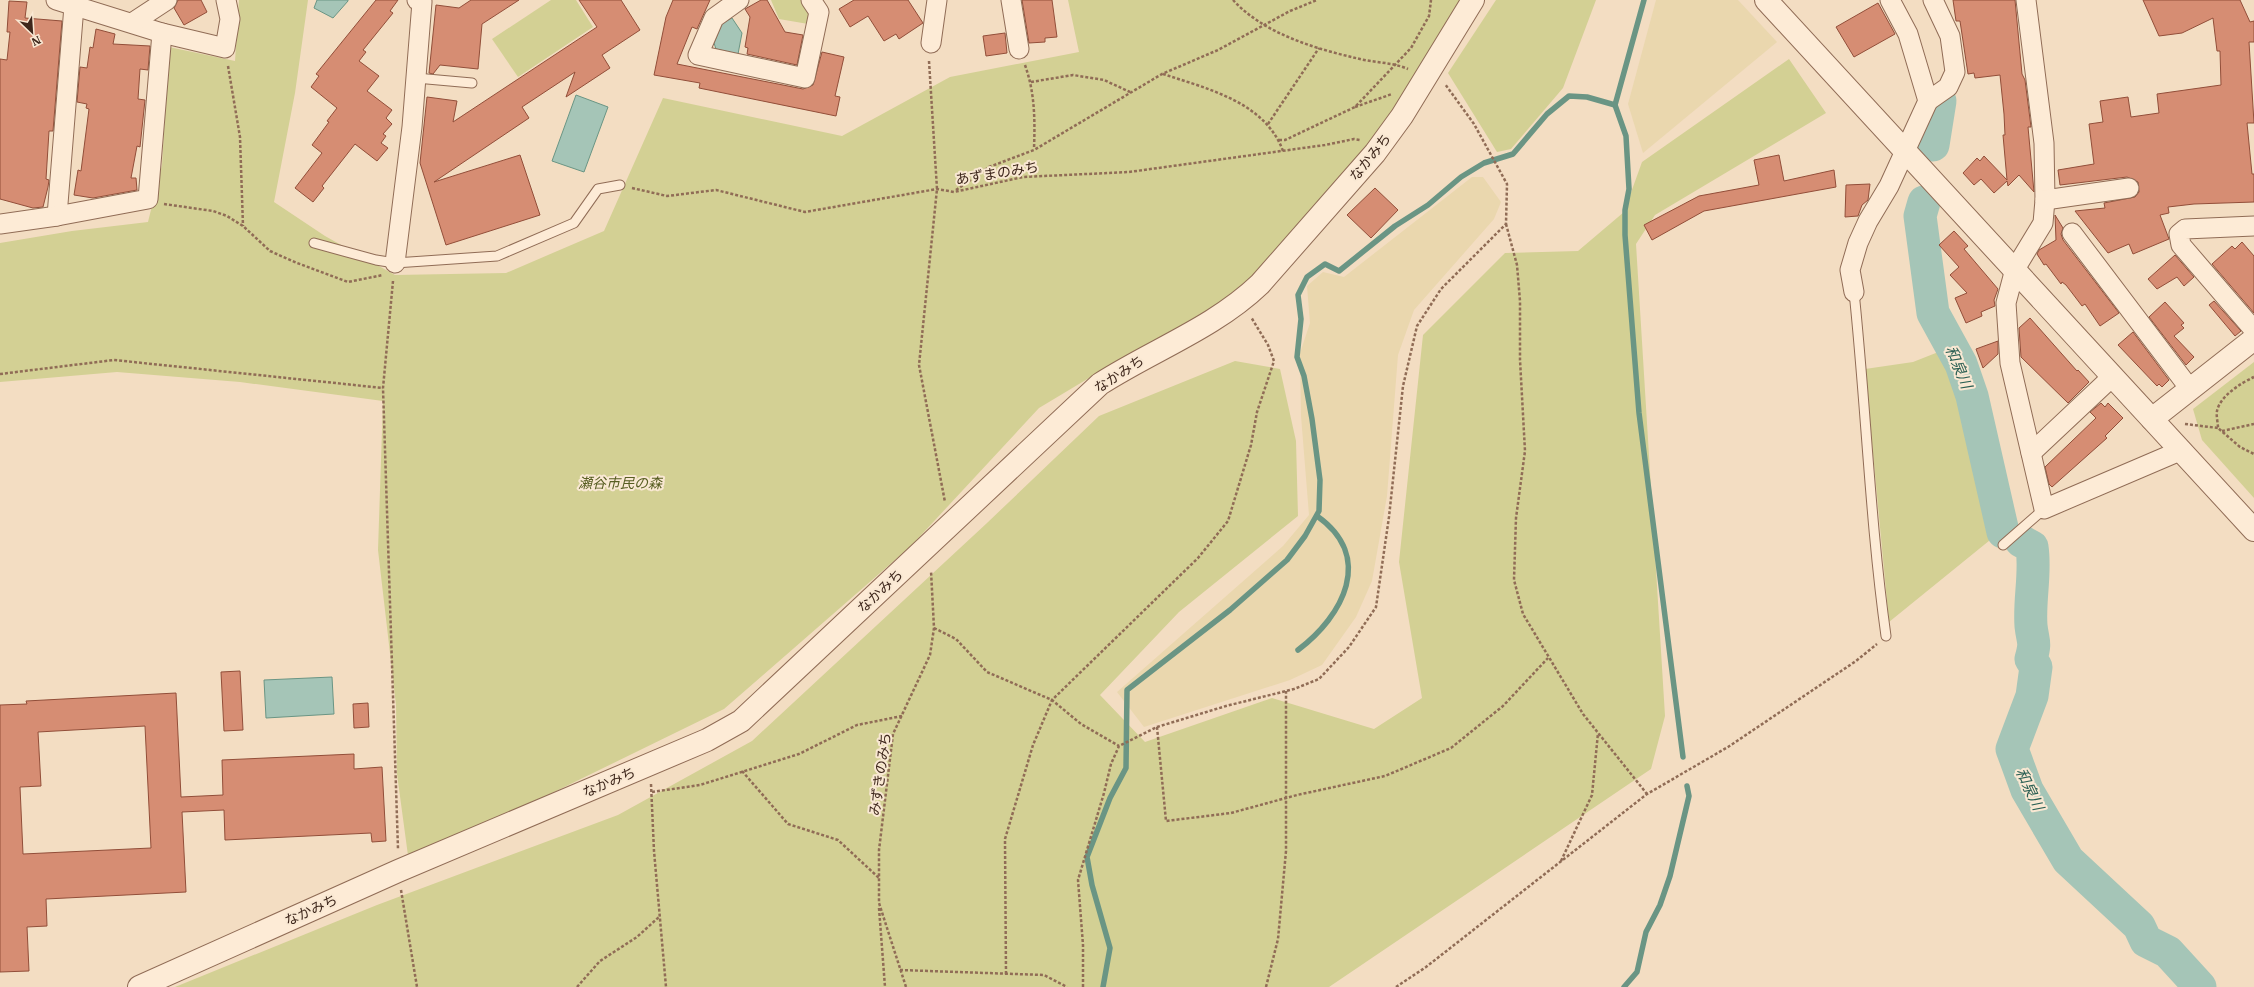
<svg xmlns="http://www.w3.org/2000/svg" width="2254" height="987" font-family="'IBM Plex Serif','Noto Sans JP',serif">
<rect width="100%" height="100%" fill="#f3ddc2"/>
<g fill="#ead7ae">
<polygon points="1656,0 1738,0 1777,42 1643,153 1628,104"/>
<polygon points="1472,177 1483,177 1501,202 1494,219 1414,310 1398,355 1387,496 1372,581 1356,617 1322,665 1290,680 1144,727 1117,692 1283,546 1309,515 1301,416 1300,353 1310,323 1307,286 1323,272 1344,277"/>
</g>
<g fill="#d3d094">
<polygon points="239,0 308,0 295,93 274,202 325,236 395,275 506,273 604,231 663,98 842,136 950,77 1079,52 1068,0 1461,0 1401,107 1239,293 1193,328 1129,354 1039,408 911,546 724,709 409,863 397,774 396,705 378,550 383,401 240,382 117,372 0,382 0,243 72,231 148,222 162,165 169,47 235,61"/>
<polygon points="551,0 576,0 593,27 518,77 492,39"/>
<polygon points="771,0 802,0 815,19 814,25 779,19"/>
<polygon points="1496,0 1596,0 1563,88 1511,149 1497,152 1448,73"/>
<polygon points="1789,59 1826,113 1655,215 1636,244 1665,716 1651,769 1329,987 175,987 377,905 618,815 752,741 987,523 1099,416 1235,361 1280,369 1296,441 1298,516 1179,612 1100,695 1145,742 1272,698 1374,729 1422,698 1399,562 1423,335 1505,253 1578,251 1624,212 1642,162"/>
<polygon points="1946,349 1961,386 1995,536 1889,622 1865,369 1913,362"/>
<polygon points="2254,362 2254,498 2202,440 2193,409"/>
</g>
<g fill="#a5c5b7" stroke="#6a9584">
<polygon points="317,0 348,0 348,1 333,18 314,8"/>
<polygon points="732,18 742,33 738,54 716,49 714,43 722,23"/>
<polygon points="576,95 608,107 584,172 552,161"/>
<polygon points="332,677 334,714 266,718 264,680"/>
</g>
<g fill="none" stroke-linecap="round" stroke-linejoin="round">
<g stroke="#6a9584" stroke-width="5.5">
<polyline points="1644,0 1615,105 1626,136 1629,189 1625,210 1625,235 1639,413 1683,757"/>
<path d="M1298 650C1343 616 1375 557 1317 516"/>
<polyline points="1103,987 1110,948 1092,885 1087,857 1110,798 1126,768 1127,690 1230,610 1287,560 1305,536 1319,511 1320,480 1312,419 1304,376 1297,357 1301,319 1298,295 1307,277 1325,264 1339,271 1395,226 1428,205 1461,177 1484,163 1513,154 1547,114 1569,96 1587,97 1615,105"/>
<polyline points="1624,987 1637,972 1646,932 1660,905 1670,876 1689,796 1687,786"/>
</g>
<g stroke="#a5c5b7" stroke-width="33">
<polyline points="1933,145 1940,101"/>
<polyline points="1924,202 1920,216 1933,313 1961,364 1972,396 2003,532"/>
<path d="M2021 541 2032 547C2036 573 2029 599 2031 626 2033 643 2036 641 2031 659L2036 667 2032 696 2012 749 2027 790 2068 860 2139 926 2146 941 2168 952 2200 987"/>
</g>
</g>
<g fill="#d68d73" stroke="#924e39" fill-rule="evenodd">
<polygon points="178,0 201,0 207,12 184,25 174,8"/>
<polygon points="376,0 398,0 390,11 393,13 363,50 366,52 359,61 379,76 367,91 392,110 386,118 392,124 383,134 386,136 381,143 388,148 377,161 355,144 322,186 324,188 313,202 295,188 322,153 312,145 329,122 327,121 337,108 311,87 319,76 316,74"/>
<polygon points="471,0 519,0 482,24 478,69 440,65 433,74 429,73 436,5 459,8"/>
<polygon points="579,0 621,0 640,30 602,55 610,68 566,97 575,72 522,107 529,118 434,182 520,155 540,215 446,245 420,163 427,97 457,101 453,122 597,27"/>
<polygon points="673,0 710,0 697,29 692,27 677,64 803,89 813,85 822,52 844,57 835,96 840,97 836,116 699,88 700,83 654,75 666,17"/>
<polygon points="761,0 767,0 785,32 803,35 797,65 747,54 748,48 745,47 750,17 745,9"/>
<polygon points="854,0 908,0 923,23 899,39 896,34 884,41 868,16 850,27 839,9"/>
<polygon points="1022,0 1052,0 1057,37 1045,38 1045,42 1029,43"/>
<polygon points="1953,0 2015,0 2022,74 2025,80 2031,127 2028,127 2034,192 2019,175 2008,186 2007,181 1994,193 1981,179 1974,185 1963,173 1977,158 1980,161 1984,156 2007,180 2003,135 2005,135 2004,114 2000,75 1975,78 1974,73 1968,74 1960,21 1956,21"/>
<polygon points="2143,0 2240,0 2250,22 2254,21 2254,42 2249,42 2254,123 2247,123 2252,174 2254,174 2254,202 2194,204 2168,207 2169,213 2160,215 2169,239 2133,254 2129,244 2108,253 2075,211 2105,208 2104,203 2135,197 2139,192 2138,182 2127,177 2060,185 2058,170 2094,164 2089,124 2103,122 2100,101 2128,97 2131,117 2159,113 2157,94 2221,85 2220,51 2217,51 2213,18 2182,33 2159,36"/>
<polygon points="9,1 27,2 25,18 62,21 53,131 49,131 46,179 49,180 48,187 43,207 33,208 0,199 0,59 7,60 10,32 7,32"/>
<polygon points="1878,3 1895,34 1854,57 1836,27"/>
<polygon points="96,29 115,34 113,44 150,46 148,70 140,69 138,99 145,100 140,147 137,146 131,178 136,178 137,190 93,198 74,195 78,170 81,171 89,109 86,108 87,104 77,102 80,67 87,68 90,47 93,48"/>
<polygon points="1005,33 1007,53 986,56 983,36"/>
<polygon points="1779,155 1784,181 1834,170 1836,187 1704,211 1652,240 1644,225 1699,196 1759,185 1754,160"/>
<polygon points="1870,184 1868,200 1862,205 1858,216 1845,217 1846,185"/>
<polygon points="1375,188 1398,210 1371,238 1347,215"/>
<polygon points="2055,215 2063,228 2061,234 2063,240 2119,313 2100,326 2085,304 2082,306 2066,285 2062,282 2061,284 2046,264 2044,265 2037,254 2039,250 2056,240"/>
<polygon points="1954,231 1968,246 1964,249 1998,289 1994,300 1995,306 1981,312 1982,316 1966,323 1955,298 1967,293 1950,275 1959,267 1939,245"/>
<polygon points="2242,242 2254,256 2254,313 2212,264 2232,246 2235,249"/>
<polygon points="2175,255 2194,277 2184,286 2177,277 2157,289 2148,279"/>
<polygon points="2214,301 2241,331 2235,336 2209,305"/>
<polygon points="2165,302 2184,323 2181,325 2184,328 2174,336 2194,357 2186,365 2149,317"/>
<polygon points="2030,318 2077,371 2078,370 2089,382 2068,403 2021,357 2019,328"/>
<polygon points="2133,332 2169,380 2162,387 2159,384 2157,386 2118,345"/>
<polygon points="1998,341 1998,354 1983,368 1976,349"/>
<polygon points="2101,403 2105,407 2108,403 2123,418 2105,436 2107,438 2052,487 2049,484 2045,467 2096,418 2090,412"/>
<polygon points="240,671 243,730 224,731 221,672"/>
<path d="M176 693 181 797 223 795 222 760 354 754V769L382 767 386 841 372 842 371 833 225 840 224 810 182 812 186 892 46 899 47 926 27 927 29 971 0 972V705L27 704 26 701ZM145 726 151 848 23 854 20 787 41 786 38 732Z"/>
<polygon points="368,703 369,727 354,728 353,704"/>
</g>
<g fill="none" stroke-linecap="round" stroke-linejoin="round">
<defs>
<g id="service">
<polyline points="416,78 472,83"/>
<polyline points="314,243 376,260 395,263 497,256 574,223 598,189 620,185"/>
<path d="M1854 292C1866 406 1870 522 1886 636"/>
<polyline points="2003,545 2044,509"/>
</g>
<g id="minor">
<polyline points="56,0 162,33 225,48 230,19 226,0"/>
<polyline points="739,0 714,18 698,55 805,78 819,12 811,0"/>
<polyline points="1011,0 1019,49"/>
<polyline points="2026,0 2044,143 2045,200 2043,223 2015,269 2006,303 2010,363 2044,509 2182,450"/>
<polyline points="132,23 167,0"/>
<polyline points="931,43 937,0"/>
<polyline points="1928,101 1948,87 1955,72 1950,36 1933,0"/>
<polyline points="2045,200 2129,188"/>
<polyline points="57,216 74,6"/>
<polyline points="0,224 57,216 148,199 162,33"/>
<polyline points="2254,226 2185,229 2179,234 2181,245 2254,330"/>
<polyline points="2072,233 2190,389"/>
<polyline points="395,263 412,127 422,2 417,0"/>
<polyline points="1854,292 1850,270 1858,243 1868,221 1889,186 1928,101 1908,34 1890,0"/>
<polyline points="2031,453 2113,376"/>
</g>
<g id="tertiary">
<polyline points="1766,0 2254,530"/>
<polyline points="2152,419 2254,339"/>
<path d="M139 987 398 871 707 740 741 721 1100 384C1153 350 1214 328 1260 284L1375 153 1402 116 1473 0"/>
</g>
</defs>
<use href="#service" stroke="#906c56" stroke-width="11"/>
<use href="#minor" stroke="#906c56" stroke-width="21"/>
<use href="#tertiary" stroke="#906c56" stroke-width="24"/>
<g stroke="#906c56" stroke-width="2.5" stroke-dasharray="3 2" stroke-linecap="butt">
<path d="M1233 0C1264 34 1316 49 1360 59 1376 63 1392 62 1408 69"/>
<polyline points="929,61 937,189 919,365 945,502"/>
<path d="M1025 65C1035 93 1035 120 1034 149"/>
<polyline points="228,66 240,137 243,226"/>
<path d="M1163 74C1208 89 1265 102 1283 151"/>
<polyline points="1031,82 1073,75 1104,80 1130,92"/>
<polyline points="1355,107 1392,94"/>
<polyline points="1268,124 1319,48"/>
<polyline points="1279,140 1285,140 1355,107 1411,48 1429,16 1431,0"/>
<polyline points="632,188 667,196 716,190 805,212 937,189 954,192 1023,177 1129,172 1325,145 1354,139 1360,140"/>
<polyline points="956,190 989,167 1034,150 1162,74 1218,50 1290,11 1317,0"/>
<polyline points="164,204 213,211 227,216 243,226 270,251 297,263 348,282 383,275"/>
<polyline points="1506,224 1517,265 1520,301 1520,360 1525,451 1516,518 1514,580 1523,614 1583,714 1647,794"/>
<polyline points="393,281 383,388 398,849"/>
<polyline points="0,374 114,360 383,388"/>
<path d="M2254 377C2241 383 2220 396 2217 411 2216 416 2218 423 2218 428L2240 447 2254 454"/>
<polyline points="2185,424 2218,428"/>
<polyline points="2222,431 2254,424"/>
<polyline points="934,628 956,639 987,672 1052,700 1081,724 1119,746"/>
<polyline points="1157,727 1166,821 1231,813 1297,795 1385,776 1451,748 1503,706 1548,658"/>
<polyline points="742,771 788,824 838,840 879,878"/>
<polyline points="651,784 654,851 666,987"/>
<polyline points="652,792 700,785 799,754 857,725 902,716"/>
<polyline points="1561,861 1592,795 1598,733"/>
<polyline points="401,890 417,987"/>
<polyline points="879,908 885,987"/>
<polyline points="900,970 1044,975 1067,987"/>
<polyline points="1006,974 1005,839 1033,745 1052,700 1198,558 1228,521 1251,445 1257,412 1274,361 1268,345 1251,317"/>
<polyline points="577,987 600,961 637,937 660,916"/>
<polyline points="906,987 879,903 879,850 893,734 930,655 934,628 931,571"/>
<polyline points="1083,987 1083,945 1078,880 1104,793 1111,764 1119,746 1157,727 1226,706 1294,689 1319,679 1349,647 1376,607 1389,517 1403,386 1417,326 1441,289 1506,224 1507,184 1474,124 1445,84"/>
<polyline points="1266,987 1278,939 1286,851 1286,691"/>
<polyline points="1396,987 1426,967 1647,794 1728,747 1856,661 1877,644"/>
</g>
<use href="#service" stroke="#fdebd6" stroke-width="9"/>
<use href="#minor" stroke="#fdebd6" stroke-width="19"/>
<use href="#tertiary" stroke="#fdebd6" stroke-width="22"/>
</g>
<g text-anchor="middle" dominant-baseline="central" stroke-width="4" stroke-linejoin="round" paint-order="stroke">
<g font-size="14" fill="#3e271c" stroke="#f9e8d3">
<text transform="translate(1370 157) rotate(-51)">なかみち</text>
<text transform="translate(997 173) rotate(-9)">あずまのみち</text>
<text transform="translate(1119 374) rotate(-33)">なかみち</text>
<text transform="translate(880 591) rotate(-43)">なかみち</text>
<text transform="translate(880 774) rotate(-82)">みずきのみち</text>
<text transform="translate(609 782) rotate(-23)">なかみち</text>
<text transform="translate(311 910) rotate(-24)">なかみち</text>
</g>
<g font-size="14" font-style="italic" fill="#575d21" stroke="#f9e8d3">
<text x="620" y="483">瀬谷市民の森</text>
</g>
<g font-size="15" font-style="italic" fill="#2a5f53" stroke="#f9e8d3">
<text transform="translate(1959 367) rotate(67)">和泉川</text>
<text transform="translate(2030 789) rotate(65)">和泉川</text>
</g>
</g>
<g transform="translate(32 32) rotate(155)" stroke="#f9e8d3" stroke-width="3" paint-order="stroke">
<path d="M0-3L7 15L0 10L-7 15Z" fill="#3e271c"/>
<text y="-6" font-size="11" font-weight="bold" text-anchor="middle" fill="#3e271c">N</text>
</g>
</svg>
